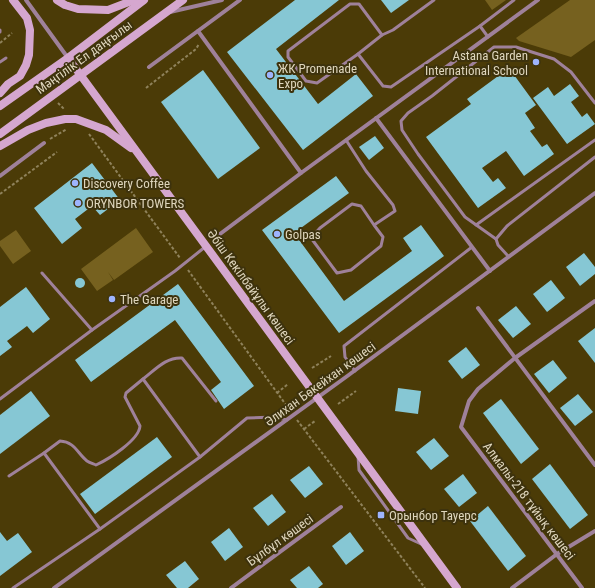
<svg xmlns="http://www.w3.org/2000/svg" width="595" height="588" font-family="'Roboto Condensed',sans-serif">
<rect width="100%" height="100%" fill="#4b3b07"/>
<g fill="#76611f">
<polygon points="485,0 506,0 492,10"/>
<polygon points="570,0 595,0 595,40 571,57 519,41 516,38"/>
<polygon points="136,228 153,252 114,280 108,272 113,280 97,291 81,269"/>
<polygon points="16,230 31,251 13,264 0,246 0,241"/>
</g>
<g fill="#86c7d4">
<polygon points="295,0 339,0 276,49 318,104 356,74 373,96 303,150 227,52"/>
<polygon points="381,0 409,0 391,13"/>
<polygon points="509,68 536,105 525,113 535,128 530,131 542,147 547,144 554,154 524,176 506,151 482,168 493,182 498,178 506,188 478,208 426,137 471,104 467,99"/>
<polygon points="203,70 260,148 218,179 161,102"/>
<polygon points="570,84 579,96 571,102 582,117 587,113 595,124 567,144 533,98 548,87 554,96"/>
<polygon points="375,136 384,148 369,160 359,147"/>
<polygon points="92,163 120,200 100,215 92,206 75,219 82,228 62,244 34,208"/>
<polygon points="336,176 349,193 294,233 344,301 412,251 403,238 421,225 444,256 339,333 262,230"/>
<polygon points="584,253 595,267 595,274 580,286 566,267"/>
<circle cx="80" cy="283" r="5"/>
<polygon points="551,280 565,298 547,312 533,294"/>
<polygon points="178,284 254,386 224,409 211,390 221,382 175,320 91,382 75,360"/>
<polygon points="26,287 50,319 33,333 27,326 7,341 12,347 0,356 0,307"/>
<polygon points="516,306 531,324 513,338 498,320"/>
<polygon points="595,328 595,363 578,341"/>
<polygon points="466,347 480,365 462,379 448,361"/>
<polygon points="553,360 567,378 549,393 534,374"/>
<polygon points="398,388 421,391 418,414 395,411"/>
<polygon points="31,391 50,416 0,454 0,415"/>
<polygon points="578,394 593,412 575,426 560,408"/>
<polygon points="501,399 539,449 521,464 483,413"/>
<polygon points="157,437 172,457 95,514 80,494"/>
<polygon points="434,438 449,456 431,470 416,452"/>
<polygon points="550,464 588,515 570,529 532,479"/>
<polygon points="309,466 323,484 305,498 290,480"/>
<polygon points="463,474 477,493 459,507 444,489"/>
<polygon points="272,494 286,512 268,526 253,508"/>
<polygon points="488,506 526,556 508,571 470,521"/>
<polygon points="229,528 243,547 225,561 211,542"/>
<polygon points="0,532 7,541 18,533 32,552 0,576"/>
<polygon points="350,532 364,551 346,565 332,546"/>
<polygon points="185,561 199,579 188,588 177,588 166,575"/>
<polygon points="309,566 323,584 318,588 297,588 290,580"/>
</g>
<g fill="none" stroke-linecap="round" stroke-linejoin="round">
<g stroke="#8f825b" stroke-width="2" stroke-dasharray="3 2" stroke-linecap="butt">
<polyline points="0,43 12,33"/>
<polyline points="146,88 196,49 199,44"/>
<polyline points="58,103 65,110"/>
<polyline points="89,134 180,258"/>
<polyline points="50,139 67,129"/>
<polyline points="0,194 57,152"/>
<polyline points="188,270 289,409"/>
<polyline points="312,368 331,356"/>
<polyline points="277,393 288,384"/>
<polyline points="338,404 356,391"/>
<polyline points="297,420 425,588"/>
<polyline points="304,429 315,421"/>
</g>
<g stroke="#9f819a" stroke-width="3">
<polyline points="434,0 393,30 382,35 359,4 350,4 288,51 288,57 306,81 317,83 358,54 383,86 391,87 480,26 514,0"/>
<polyline points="480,26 488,37"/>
<polyline points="0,30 0,32"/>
<polyline points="358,54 382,35"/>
<polyline points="0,62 6,58"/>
<polyline points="346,140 366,171 393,205 395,211 374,225 361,206 352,204 320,228 311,238 337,273 351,270 381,246 383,237 374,225"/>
<polyline points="476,225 595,140"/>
<polyline points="496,239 507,226 595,157"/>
<polyline points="508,256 498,245 496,239 465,217 418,154 402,130 401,121 408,113 432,96 494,47 516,47 554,59 571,72 595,103"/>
<polyline points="42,273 92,330 175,271 205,247"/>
<polyline points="355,371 345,357 344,346 472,247"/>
<polyline points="0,399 92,330"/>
<path d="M44 453 60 441C75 442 77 453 87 461 90 463 94 464 96 465 109 459 139 440 140 426L125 397 126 393 143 379"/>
<polyline points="358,456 359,470 408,538 421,544"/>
<path d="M200 457 143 379C156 369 166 357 182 358L216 401"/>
<polyline points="9,476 44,453 100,529"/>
<polyline points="13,588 100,529 200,457 247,418 274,417 287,420"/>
</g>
<g stroke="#9f819a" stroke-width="4">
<polyline points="26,0 68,58"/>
<polyline points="170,12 222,0"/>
<polyline points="198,31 301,173 538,0"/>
<polyline points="149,67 240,0"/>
<polyline points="376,118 490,271"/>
<polyline points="0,176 44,143"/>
<polyline points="216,237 301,173"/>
<polyline points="478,308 595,465"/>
<polyline points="54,588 346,377 595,193"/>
<polyline points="231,588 341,507"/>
<polyline points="512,588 557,554 595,531"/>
<polyline points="582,588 461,427 469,401 478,389 515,358 595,301"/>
</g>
<g stroke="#d5a7cf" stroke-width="8">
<polyline points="57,0 65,5 78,9 108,10 134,0"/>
<polyline points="68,58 457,588"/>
<polyline points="0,93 8,84 20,76 26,65 29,55 30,30 27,18 13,0"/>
<polyline points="0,106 68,58 144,0"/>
<polyline points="0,134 183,0"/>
<polyline points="0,146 28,130 46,123 65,119 76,119 106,130 131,148"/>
</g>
</g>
<g fill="#9eb4fd" stroke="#3d320d" stroke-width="1.5">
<circle cx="536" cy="62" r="4"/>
<circle cx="270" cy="75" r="4"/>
<circle cx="75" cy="183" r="4"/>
<circle cx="78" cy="203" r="4"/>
<circle cx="277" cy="234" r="4"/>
<circle cx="112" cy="299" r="4"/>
<rect x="377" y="511" width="8" height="8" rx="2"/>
</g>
<g text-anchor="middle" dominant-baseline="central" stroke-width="4" stroke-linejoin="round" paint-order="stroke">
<g font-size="13" fill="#dfd6bd" stroke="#3d320d" text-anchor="start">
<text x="528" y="55" text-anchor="end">Astana Garden<tspan x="528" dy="15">International School</tspan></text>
<text x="278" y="68">ЖК Promenade<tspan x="278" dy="15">Expo</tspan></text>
<text x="83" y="183">Discovery Coffee</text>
<text x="86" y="203">ORYNBOR TOWERS</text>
<text x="285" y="234">Golpas</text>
<text x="120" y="299">The Garage</text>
<text x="389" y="515">Орынбор Тауерс</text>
</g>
<g font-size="13" fill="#dfd6bd" stroke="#3d320d">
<text transform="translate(84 57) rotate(-36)">Мәңгілік Ел даңғылы</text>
<text transform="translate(251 287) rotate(54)">Әбіш Кекілбайұлы көшесі</text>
<text transform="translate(320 384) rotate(-36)">Әлихан Бөкейхан көшесі</text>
<text transform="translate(529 501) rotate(53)">Алмалы-218 тұйық көшесі</text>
<text transform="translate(280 540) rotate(-36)">Бұлбұл көшесі</text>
</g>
</g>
</svg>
